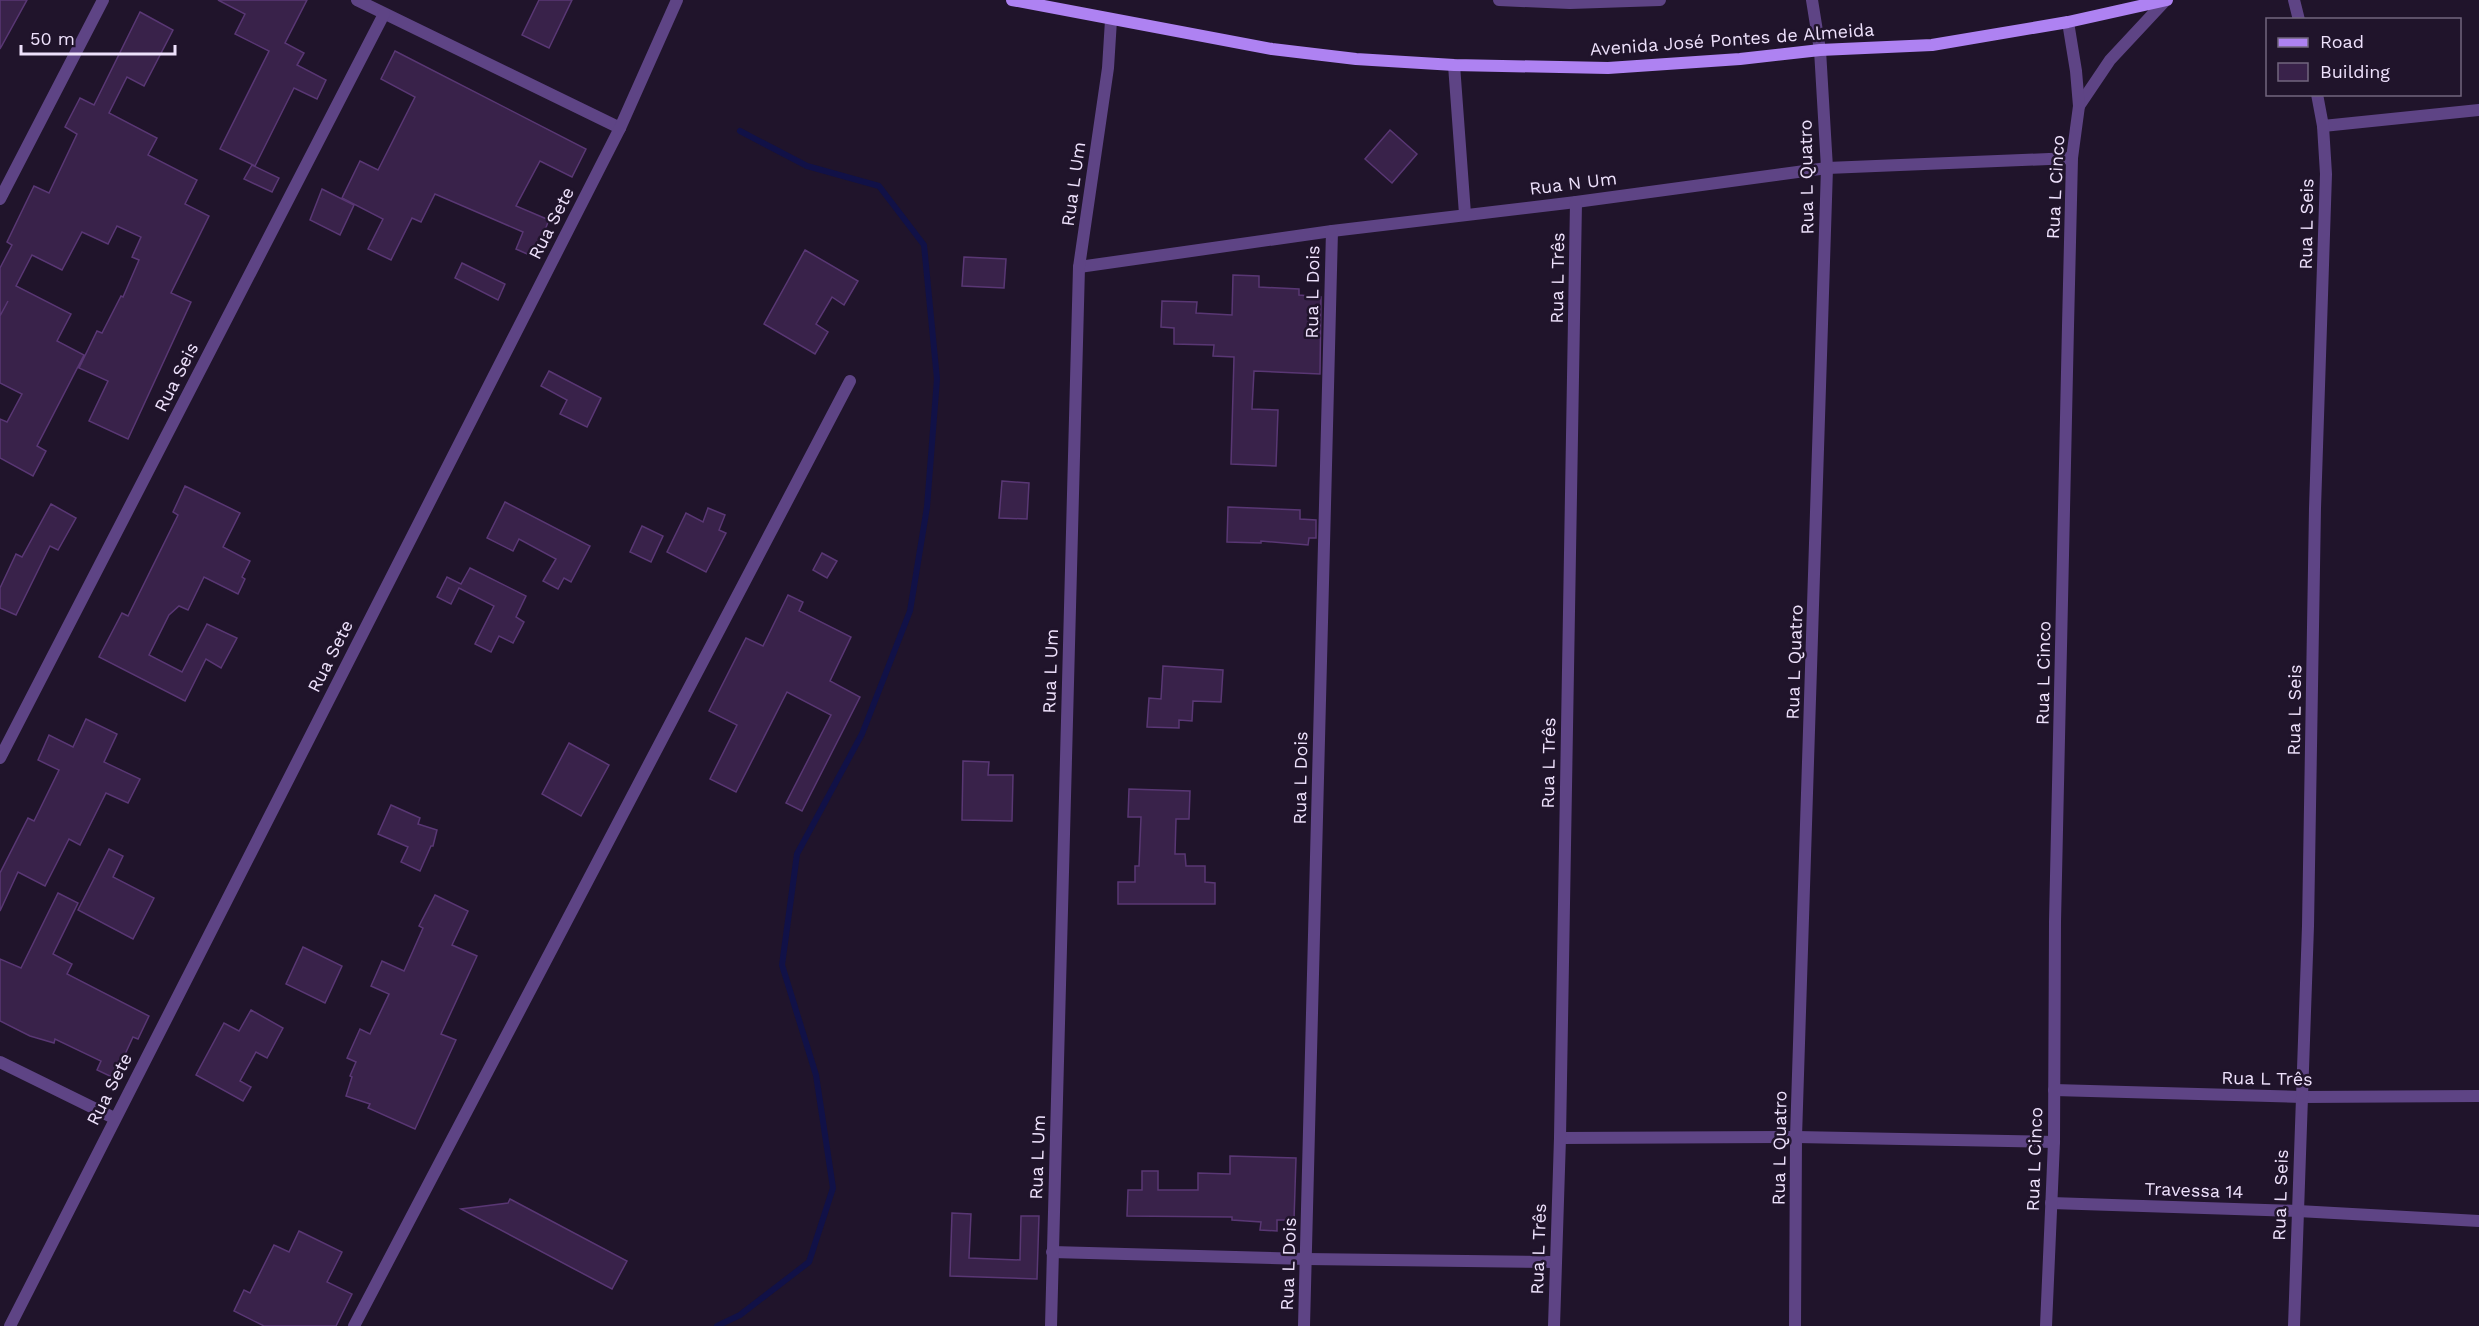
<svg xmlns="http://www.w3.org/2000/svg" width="2479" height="1326" font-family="'Work Sans',sans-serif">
<rect width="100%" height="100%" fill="#20142b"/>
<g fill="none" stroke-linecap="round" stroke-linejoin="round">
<polyline stroke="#111147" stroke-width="6" points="717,1326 740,1315 809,1262 833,1188 816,1075 782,965 797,854 862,734 910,611 927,507 937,379 924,245 879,186 807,166 740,131"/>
</g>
<g fill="#39224a" stroke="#593774" stroke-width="1.5">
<polygon points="0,0 27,0 0,49"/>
<polygon points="218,0 307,0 285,43 304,53 297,65 326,80 317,99 294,88 255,166 220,149 269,51 235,34 245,14"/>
<polygon points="539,0 572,0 549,48 522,35"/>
<polygon points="140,12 173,30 144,86 127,77 109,113 157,138 148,155 197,180 185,204 209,216 171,293 191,302 128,439 89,421 108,381 79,368 97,331 102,333 121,296 123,297 139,260 132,257 141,237 117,226 108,244 82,232 62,270 32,255 16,286 71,314 57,341 84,355 37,446 46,451 33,476 0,458 0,419 7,422 22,394 0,383 0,316 8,301 0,316 0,268 12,245 7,242 34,186 49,193 77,134 65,127 80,98 94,105"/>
<polygon points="395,51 586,149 572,177 540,161 516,206 549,220 534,257 516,249 523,232 435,194 421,222 412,218 391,260 368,249 383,219 342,198 360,161 378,170 415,97 381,79"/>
<polygon points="1390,130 1417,154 1392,183 1365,159"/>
<polygon points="252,165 279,178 272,192 244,179"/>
<polygon points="322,189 354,205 340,235 310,220"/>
<polygon points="805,250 858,281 844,305 832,297 816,324 828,332 815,354 764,324"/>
<polygon points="964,257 1006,259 1004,288 962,286"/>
<polygon points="462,263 505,284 498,300 455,278"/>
<polygon points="1233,275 1259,276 1259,287 1299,289 1299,295 1321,297 1320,374 1254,371 1252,409 1278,410 1276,466 1231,464 1234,357 1213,356 1214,345 1174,344 1174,328 1161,327 1162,301 1197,302 1196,313 1232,315"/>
<polygon points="549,371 601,398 587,427 560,414 567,400 541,386"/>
<polygon points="1002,481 1029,483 1027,519 999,518"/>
<polygon points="185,486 240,513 223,547 250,561 242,577 245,579 238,594 204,577 188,610 179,606 169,615 149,655 182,672 207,624 237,638 221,668 206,659 185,701 99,657 122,613 128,616 178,515 173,512"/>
<polygon points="505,502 590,546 571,582 564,578 558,589 543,581 556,559 519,539 513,551 487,538"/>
<polygon points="51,504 76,518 58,550 50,546 16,615 0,608 0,588 16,554 22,557"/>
<polygon points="1228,507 1300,510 1300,519 1316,520 1316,538 1309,538 1308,545 1261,541 1261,543 1227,542"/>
<polygon points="708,508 725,515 719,530 726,533 706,572 667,552 686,513 703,522"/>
<polygon points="642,526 663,536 651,562 630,552"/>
<polygon points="822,553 837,561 827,578 813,570"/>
<polygon points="470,568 526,596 516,617 524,622 513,643 499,636 491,652 475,644 494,606 459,588 451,604 437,597 447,577 461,584"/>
<polygon points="788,595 803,602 799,611 851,637 830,681 860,697 802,811 786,803 831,715 787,692 736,792 710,779 737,725 709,711 746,638 763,646"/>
<polygon points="1163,666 1223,670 1221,702 1193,701 1192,721 1179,720 1179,728 1147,727 1149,698 1161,699"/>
<polygon points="86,719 117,734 104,762 140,779 128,803 106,793 80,845 69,839 45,886 18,872 0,911 0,873 28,818 34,821 59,770 38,760 49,735 73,747"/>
<polygon points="569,743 609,765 581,816 542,794"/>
<polygon points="963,761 989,762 988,775 1013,775 1012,821 962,820"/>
<polygon points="1129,789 1190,791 1189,819 1176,819 1175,854 1185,854 1186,866 1205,866 1205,882 1215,883 1215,904 1118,904 1118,882 1135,882 1135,866 1139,866 1141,817 1128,817"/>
<polygon points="391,805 420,818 418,824 437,830 433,846 431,846 420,871 401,862 408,847 378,834"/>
<polygon points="109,849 123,856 113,877 154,898 133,939 78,910"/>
<polygon points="58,893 78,903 53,954 72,964 67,974 149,1016 138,1039 133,1037 114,1078 97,1070 101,1061 55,1039 54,1043 30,1036 0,1021 0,959 21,968"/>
<polygon points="435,895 468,911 452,945 477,956 441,1034 456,1040 415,1129 368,1108 370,1104 346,1096 352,1077 350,1076 356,1062 347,1058 360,1029 370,1034 389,994 371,986 382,961 404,971 423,928 419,926"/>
<polygon points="303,947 342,966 325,1003 286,984"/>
<polygon points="251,1010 283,1028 267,1058 256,1052 240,1081 251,1087 243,1101 196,1075 224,1023 239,1031"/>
<polygon points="1230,1156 1296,1158 1294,1220 1277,1220 1277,1231 1260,1230 1261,1222 1232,1220 1232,1217 1127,1216 1128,1190 1142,1190 1142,1171 1158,1171 1158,1190 1198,1190 1198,1173 1230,1174"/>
<polygon points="510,1199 627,1261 612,1289 461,1209 508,1203"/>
<polygon points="952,1213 971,1214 969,1258 1020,1260 1021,1216 1039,1216 1037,1279 950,1276"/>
<polygon points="299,1231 342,1252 327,1282 352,1294 336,1326 264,1326 234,1311 244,1290 250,1293 274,1245 289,1252"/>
</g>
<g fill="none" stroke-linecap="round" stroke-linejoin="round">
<g stroke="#5e4485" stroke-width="12">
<polyline points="357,0 620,128"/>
<polyline points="1499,0 1570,3 1660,0"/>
<polyline points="2294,0 2299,20"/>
<polyline points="1454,65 1465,214"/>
<polyline points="2079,106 2110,60 2166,0"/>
<polyline points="2323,126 2479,110"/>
<polyline points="0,199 103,0"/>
<polyline points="1079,267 1332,231 1576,202 1827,168 2072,158"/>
<polyline points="0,758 384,14"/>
<polyline points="0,1062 114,1118"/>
<polyline points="2054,1090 2302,1097 2479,1096"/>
<polyline points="1560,1138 1796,1137 2054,1142"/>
<polyline points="2051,1203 2298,1211 2479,1221"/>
<polyline points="1052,1252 1306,1259 1555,1262"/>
<polyline points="10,1326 620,128 677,0"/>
<polyline points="354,1326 850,381"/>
<polyline points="1051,1326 1079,267 1108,68 1111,20"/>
<polyline points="1304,1326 1332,231"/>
<polyline points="1554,1326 1560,1138 1576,202"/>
<polyline points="1795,1326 1796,1137 1827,168 1820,50 1812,0"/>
<polyline points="2046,1326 2054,1142 2055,922 2068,326 2072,158 2079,106 2076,71 2068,22"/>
<polyline points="2294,1326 2308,926 2315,508 2326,174 2323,126 2317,94"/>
</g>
<polyline stroke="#ae82f2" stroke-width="12" points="1012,0 1272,49 1356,59 1454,65 1608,68 1740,59 1820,50 1932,45 2068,22 2167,0"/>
</g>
<g text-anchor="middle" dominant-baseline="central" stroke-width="5" stroke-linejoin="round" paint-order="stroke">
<g font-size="18" fill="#eee1fc" stroke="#20142b">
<text transform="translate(1732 39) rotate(-4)">Avenida José Pontes de Almeida</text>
<text transform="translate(1806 177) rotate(-91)">Rua L Quatro</text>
<text transform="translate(1573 183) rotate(-7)">Rua N Um</text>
<text transform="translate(1073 184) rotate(-82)">Rua L Um</text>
<text transform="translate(2055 187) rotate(-87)">Rua L Cinco</text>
<text transform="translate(551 223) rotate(-63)">Rua Sete</text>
<text transform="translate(2306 224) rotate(-89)">Rua L Seis</text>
<text transform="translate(1557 278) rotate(-89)">Rua L Três</text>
<text transform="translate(1312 292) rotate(-89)">Rua L Dois</text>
<text transform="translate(176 377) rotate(-63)">Rua Seis</text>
<text transform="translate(330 656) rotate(-63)">Rua Sete</text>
<text transform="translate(1794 662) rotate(-88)">Rua L Quatro</text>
<text transform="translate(1050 671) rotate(-88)">Rua L Um</text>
<text transform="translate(2043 673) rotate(-89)">Rua L Cinco</text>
<text transform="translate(2294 710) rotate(-89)">Rua L Seis</text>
<text transform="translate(1548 763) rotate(-89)">Rua L Três</text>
<text transform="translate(1300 778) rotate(-89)">Rua L Dois</text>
<text transform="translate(2267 1078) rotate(1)">Rua L Três</text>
<text transform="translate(109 1089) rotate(-63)">Rua Sete</text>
<text transform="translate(1779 1148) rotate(-89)">Rua L Quatro</text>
<text transform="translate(1037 1157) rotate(-88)">Rua L Um</text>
<text transform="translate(2034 1159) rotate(-88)">Rua L Cinco</text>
<text transform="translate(2194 1190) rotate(2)">Travessa 14</text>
<text transform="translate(2280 1195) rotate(-88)">Rua L Seis</text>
<text transform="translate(1538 1249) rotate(-88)">Rua L Três</text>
<text transform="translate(1288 1264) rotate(-88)">Rua L Dois</text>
</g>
</g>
<rect x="2266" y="18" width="195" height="78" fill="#20142b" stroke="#72667f" stroke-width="1.5"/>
<rect x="2278" y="38" width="30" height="9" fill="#ae82f2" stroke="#72667f" stroke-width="1.5"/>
<text x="2320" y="48" font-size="18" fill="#eee1fc">Road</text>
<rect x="2278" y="63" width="30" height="18" fill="#39224a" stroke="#72667f" stroke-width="1.5"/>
<text x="2320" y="78" font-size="18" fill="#eee1fc">Building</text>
<path d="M21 45v9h154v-9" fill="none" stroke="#eee1fc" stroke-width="3"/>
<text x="30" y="45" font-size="18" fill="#eee1fc" stroke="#20142b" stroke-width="4.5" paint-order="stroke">50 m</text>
</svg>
